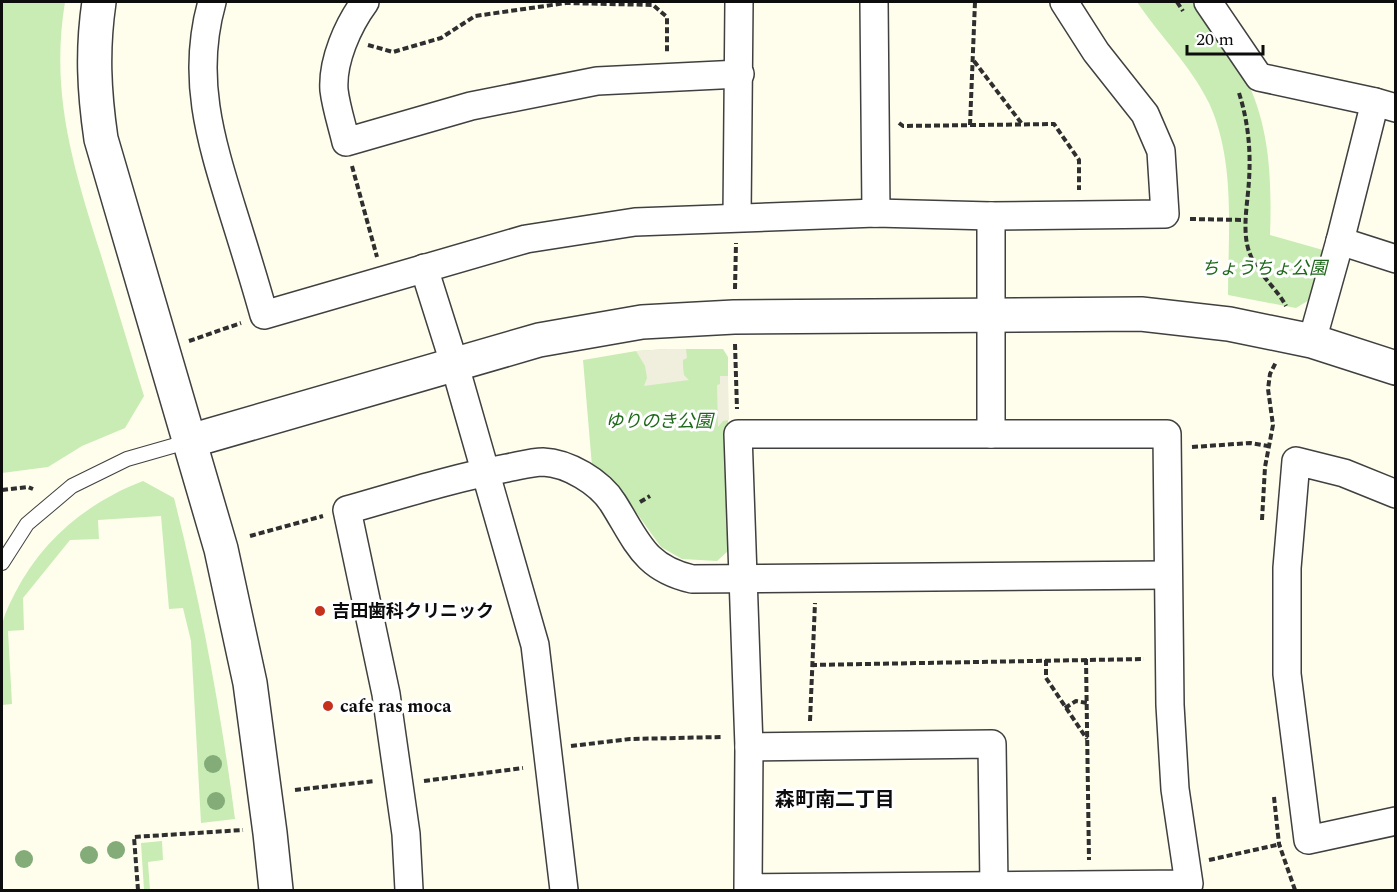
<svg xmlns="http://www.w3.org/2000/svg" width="1397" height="892" font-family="Spectral,'Noto Sans JP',serif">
<rect width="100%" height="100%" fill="#fffeed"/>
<g fill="#c8ecb4">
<path d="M2 2H65C50 93 73 166 100 252 115 300 129 348 144 396L125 428 82 446 48 467 2 473Z"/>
<path d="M1137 2H1192C1209 24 1230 47 1243 73 1270 123 1272 179 1270 235L1323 250 1309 300 1296 308 1228 295C1228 232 1236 162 1209 103 1191 66 1160 36 1137 2Z"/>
<polygon points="667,349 723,349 728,357 728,551 717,561 682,559 661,547 610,476 592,466 583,360 636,351"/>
<path d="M143 481 174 498C201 604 221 711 235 819L201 823 191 641 183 608 169 609 161 516 98 520 99 539 70 540 23 598 24 630 8 631 12 704 2 705C1 682 0 649 2 627 3 616 10 603 15 593 42 540 88 502 143 481Z"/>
<polygon points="162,841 163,860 148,862 150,890 144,890 141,843"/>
</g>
<g fill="#f0eedc">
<polygon points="667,349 686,349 687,358 683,360 683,366 684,375 689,380 644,386 647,378 645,366 636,351"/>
<polygon points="720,376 728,376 729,420 723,421 718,427 717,385 720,384"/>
</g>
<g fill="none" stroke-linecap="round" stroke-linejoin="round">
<defs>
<polyline id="service" points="2,563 27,524 72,486 127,459 190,441"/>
<g id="minor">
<path d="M212 2C191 76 210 138 232 209 243 244 254 279 264 315L526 239 635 222 876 213 991 216 1165 214 1161 151 1145 114 1096 52 1064 2"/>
<path d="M365 2C348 25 332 61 334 90 336 107 342 125 346 142L471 106 597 81 740 74"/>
<polyline points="874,2 876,213"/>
<polyline points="1208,2 1259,77 1375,102 1396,108"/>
<polyline points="991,216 991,434"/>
<polyline points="737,217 739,2"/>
<polyline points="1340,241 1396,259"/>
<polyline points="424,268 455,366 535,645 564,890"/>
<polyline points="1312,341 1340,241 1375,102"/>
<polyline points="1396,494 1344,473 1296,461 1287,568 1287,674 1308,840 1396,821"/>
<polyline points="749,747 992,744 994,886"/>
<polyline points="748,888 1189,884 1175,789 1170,705 1167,434 738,434 749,747 748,888 748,890"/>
<path d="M409 890 406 834 386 694 347 510C400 495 453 478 507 468 518 466 532 462 543 462 568 463 600 482 613 503 637 541 644 568 692 579L1167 575"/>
</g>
<g id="tertiary">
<path d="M99 2C92 50 94 91 101 139L221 549 250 683 270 833 276 890"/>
<polyline points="190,441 539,340 642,322 734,317 1141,314 1229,324 1312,341 1396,368"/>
</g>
</defs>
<use href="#service" stroke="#404040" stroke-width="16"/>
<use href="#minor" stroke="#404040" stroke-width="30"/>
<use href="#tertiary" stroke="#404040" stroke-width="36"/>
<g stroke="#2f2f2f" stroke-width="4" stroke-dasharray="6 3" stroke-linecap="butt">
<polyline points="1177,2 1183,11"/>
<polyline points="368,45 393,52 441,38 475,16 566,3 653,5 667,17 667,53"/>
<polyline points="974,61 1022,124"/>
<path d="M1239 93C1248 121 1251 150 1249 180 1248 200 1243 223 1247 244 1252 270 1275 285 1286 306"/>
<polyline points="899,123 903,126 1054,124 1079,160 1079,190"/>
<polyline points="970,125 975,2"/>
<polyline points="352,166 377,257"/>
<polyline points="1190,219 1246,220"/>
<polyline points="735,289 736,243"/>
<polyline points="189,341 241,323"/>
<polyline points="735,344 737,409"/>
<polyline points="1192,447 1250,443 1268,446"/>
<polyline points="2,490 28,487 33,489"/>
<polyline points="640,502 650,496"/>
<polyline points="1262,520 1265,467 1273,425 1268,389 1270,374 1276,362"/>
<polyline points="250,536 323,516"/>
<polyline points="1086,659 1089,860"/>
<polyline points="1046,660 1046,678 1087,739"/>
<polyline points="811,665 1144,659"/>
<polyline points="1065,708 1076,701 1087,703"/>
<polyline points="810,721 815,603"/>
<polyline points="571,746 630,739 722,737"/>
<polyline points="424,781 523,768"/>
<polyline points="295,790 375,781"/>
<polyline points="1274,797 1279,844 1295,890"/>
<polyline points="1209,860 1281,844"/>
<polyline points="138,890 134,837 243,830"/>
</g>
<use href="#service" stroke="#fff" stroke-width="14"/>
<use href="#minor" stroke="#fff" stroke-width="27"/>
<use href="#tertiary" stroke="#fff" stroke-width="33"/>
</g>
<g fill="#83ac78">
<circle cx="213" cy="764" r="9"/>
<circle cx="216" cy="801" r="9"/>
<circle cx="116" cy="850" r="9"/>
<circle cx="89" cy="855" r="9"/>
<circle cx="24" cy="859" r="9"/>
</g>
<g fill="#c6311c" stroke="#fff" stroke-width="2">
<circle cx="320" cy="611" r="6"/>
<circle cx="328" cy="706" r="6"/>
</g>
<g text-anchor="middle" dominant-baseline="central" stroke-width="6" stroke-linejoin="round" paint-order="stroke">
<g font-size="18" font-style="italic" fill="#1d6919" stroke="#fff">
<text x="1264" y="268">ちょうちょ公園</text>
<text x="659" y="421">ゆりのき公園</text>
</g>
<g font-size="18" font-weight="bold" fill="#0d0d0d" stroke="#fff" text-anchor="start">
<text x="332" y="611">吉田歯科クリニック</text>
<text x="340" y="706">cafe ras moca</text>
</g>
<g font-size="20" font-weight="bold" fill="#0d0d0d" stroke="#fff">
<text x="835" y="800">森町南二丁目</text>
</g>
</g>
<rect width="1397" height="892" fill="none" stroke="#0d0d0d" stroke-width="6"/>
<path d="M1187 45v9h76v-9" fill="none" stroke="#0d0d0d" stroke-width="3"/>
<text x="1196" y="45" font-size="18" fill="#0d0d0d" stroke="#ffffff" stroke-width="4.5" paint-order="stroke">20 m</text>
</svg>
